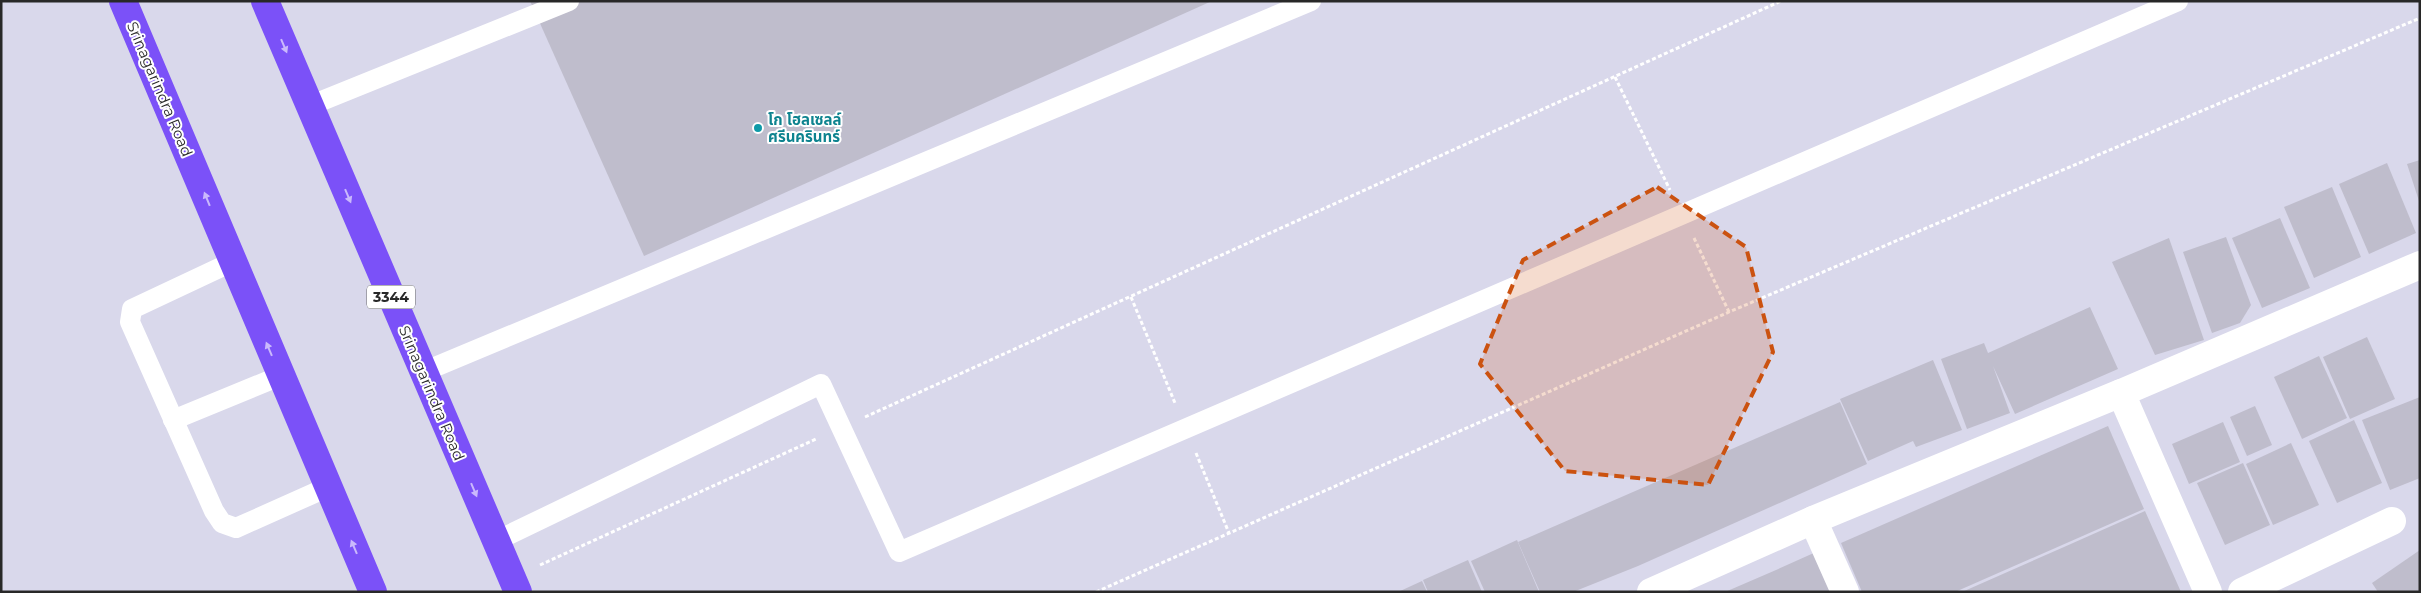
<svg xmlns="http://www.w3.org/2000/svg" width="2421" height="593" font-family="Montserrat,'Noto Sans Thai',sans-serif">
<rect width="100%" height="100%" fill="#d9d8eb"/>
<g fill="#bfbdcc">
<polygon points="530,1 1212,1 644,256"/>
<polygon points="2420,160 2420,201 2419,201 2407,164"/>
<polygon points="2387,163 2416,233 2369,254 2339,184"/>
<polygon points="2332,187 2361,257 2314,278 2284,207"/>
<polygon points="2280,218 2310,288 2262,308 2232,238"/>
<polygon points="2226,237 2251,305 2240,323 2212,333 2183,252"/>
<polygon points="2169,238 2204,340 2155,355 2112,262"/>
<polygon points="2090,307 2118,369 2015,414 1993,366 2010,413 1967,429 1941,359 1984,343 1988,353"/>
<polygon points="2367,337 2395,399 2350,419 2323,357"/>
<polygon points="2319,356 2347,418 2302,439 2274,377"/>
<polygon points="1933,360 1962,430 1916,447 1913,441 1868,461 1840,399"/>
<polygon points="2420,397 2420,478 2390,490 2362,420"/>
<polygon points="1840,402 1867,464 1638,566 1573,592 1540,592 1518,542"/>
<polygon points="2255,406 2272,445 2247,456 2230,417"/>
<polygon points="2354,420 2382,483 2337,503 2309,441"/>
<polygon points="2223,422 2240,462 2189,484 2172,444"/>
<polygon points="2108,426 2144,509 1955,592 1862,592 1841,543"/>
<polygon points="2291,443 2319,505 2273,525 2246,464"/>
<polygon points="2243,463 2270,525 2225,545 2197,483"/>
<polygon points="2145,511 2181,592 1962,592 2064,547"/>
<polygon points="1517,540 1539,592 1485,592 1471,561"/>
<polygon points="2420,550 2420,590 2417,592 2378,592 2372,583"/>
<polygon points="1816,552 1833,592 1725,592 1776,570"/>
<polygon points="1468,560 1482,592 1428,592 1423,580"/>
<polygon points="1422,581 1427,592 1398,592"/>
</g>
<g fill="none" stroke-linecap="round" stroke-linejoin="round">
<g stroke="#fff" stroke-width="3" stroke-dasharray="4 2.5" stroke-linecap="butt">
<polyline points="1615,77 1670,190"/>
<polyline points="1694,238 1729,312"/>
<polyline points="1131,297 1175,403"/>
<polyline points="865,417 1781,1"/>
<polyline points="1196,453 1229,533"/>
<polyline points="540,565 816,439"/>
<polyline points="1096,592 1729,312 2420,18"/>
</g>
<g stroke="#fff" stroke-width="20">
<polyline points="309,106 569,1"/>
<polyline points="232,262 132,309 130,322 214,511 222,523 236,528 328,487"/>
<polyline points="423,372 1311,1"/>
<polyline points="173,420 280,376"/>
<polyline points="496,541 821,384 899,552 2178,1"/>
</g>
<g stroke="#fff" stroke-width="28">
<polyline points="2121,393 2420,265"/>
<polyline points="1813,520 1845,592"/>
<polyline points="1651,592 1813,520 2121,393 2208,592"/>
<polyline points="2242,592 2392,521"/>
</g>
<g stroke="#7b51f8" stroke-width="28">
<polyline points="123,1 373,592"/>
<polyline points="265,1 518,592"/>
</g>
</g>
<defs><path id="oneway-solid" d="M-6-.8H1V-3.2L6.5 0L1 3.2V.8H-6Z" transform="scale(1.25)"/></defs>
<g fill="#cab9fc">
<use href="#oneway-solid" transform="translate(284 46) rotate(67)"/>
<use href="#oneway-solid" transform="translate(348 196) rotate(67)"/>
<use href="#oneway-solid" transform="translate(207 199) rotate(-112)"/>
<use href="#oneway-solid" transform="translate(269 349) rotate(-113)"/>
<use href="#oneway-solid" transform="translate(474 490) rotate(67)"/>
<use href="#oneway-solid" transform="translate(354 547) rotate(-113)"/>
</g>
<path fill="#cb5210" fill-opacity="0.2" stroke="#cb5210" stroke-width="4" stroke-dasharray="10 6" stroke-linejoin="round" d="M1657 187 1746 247 1773 352 1708 485 1565 471 1480 364 1523 260Z"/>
<circle fill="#0f9aa8" stroke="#fff" stroke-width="2" cx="758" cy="128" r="5"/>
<g text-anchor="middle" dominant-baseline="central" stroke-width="4" stroke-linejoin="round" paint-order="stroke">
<rect fill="#fff" stroke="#686868" stroke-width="1" x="367" y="285.5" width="48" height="23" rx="4"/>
<g font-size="14" font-weight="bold" fill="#282828">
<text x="391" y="297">3344</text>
</g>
<g font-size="15" fill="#282828" stroke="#fff">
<text transform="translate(160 89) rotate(67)">Srinagarindra Road</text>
<text transform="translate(432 393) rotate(67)">Srinagarindra Road</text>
</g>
<g font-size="15" font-weight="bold" fill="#0d838f" stroke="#fff" text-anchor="start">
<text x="768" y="119">โก โฮลเซลล์<tspan x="768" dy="17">ศรีนครินทร์</tspan></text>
</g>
</g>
<rect width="2421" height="593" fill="none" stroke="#282828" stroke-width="5"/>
</svg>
